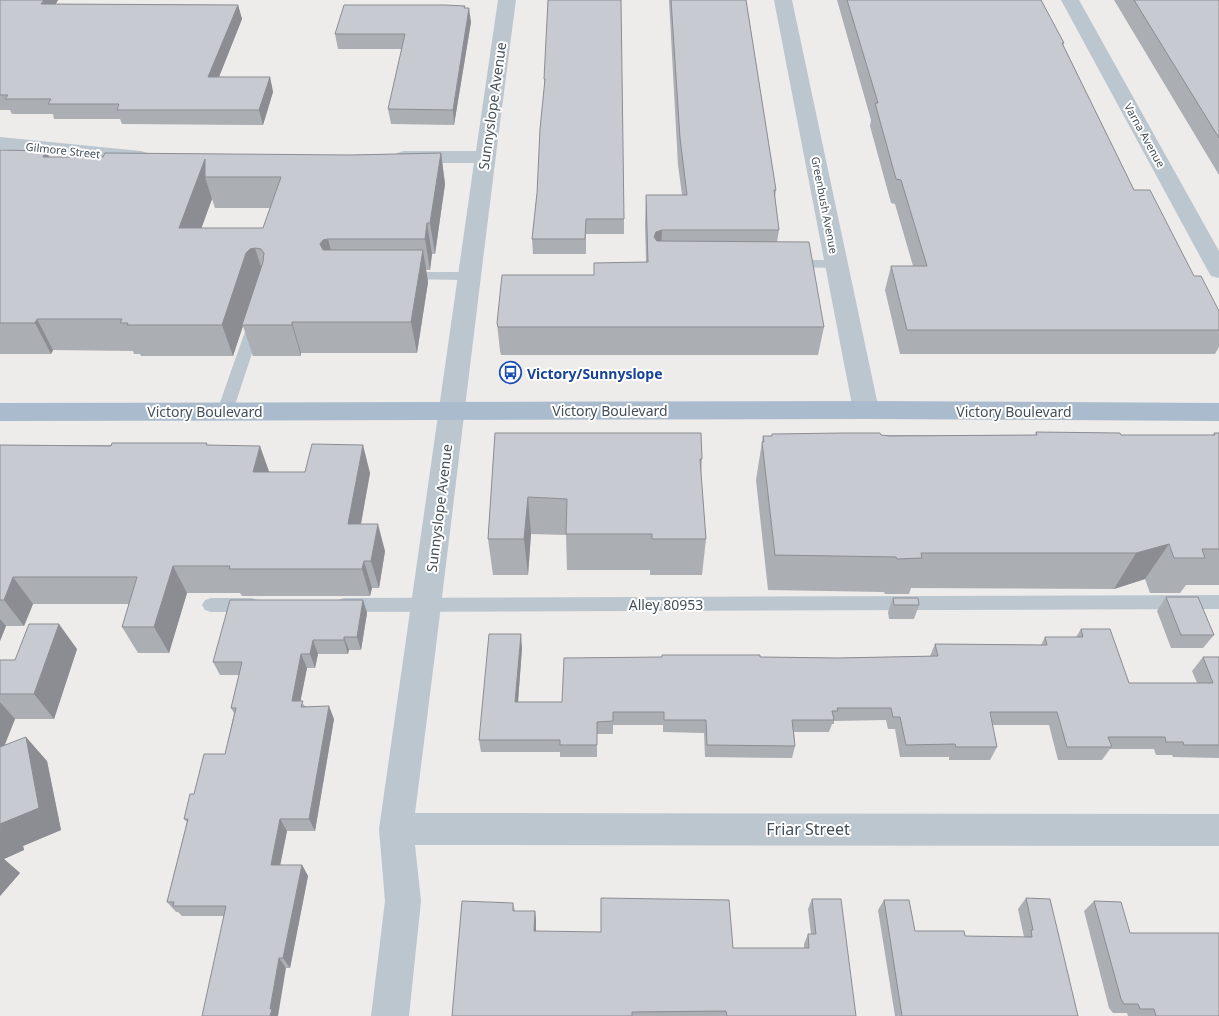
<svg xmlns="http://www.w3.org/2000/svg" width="1219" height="1016" font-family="'Noto Sans',sans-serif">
<rect width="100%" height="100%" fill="#eeebeb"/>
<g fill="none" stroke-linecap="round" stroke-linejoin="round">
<g fill="#bbc6cf" fill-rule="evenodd">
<polygon points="792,260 837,260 844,264 837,268 787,267 785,264 787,261"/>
<polygon points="405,272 468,272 473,273 475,276 473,279 468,280 400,279 398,276 400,273"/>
<polygon points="255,318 260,320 262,323 233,411 230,415 225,416 220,415 217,411 248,323 250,320"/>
<polygon points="1219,595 1219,609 344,612 338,610 335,605 338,600 344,598"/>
<polygon points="211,598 252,598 258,600 261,605 258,610 252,612 211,612 205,610 202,605 205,600"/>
</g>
<g fill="#bbc6cf" fill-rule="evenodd">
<path d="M498 0H516C480 271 450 542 415 813L1219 814V846L415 845 421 901 409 1016H371L385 901 379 829 474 163H404L397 161 394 157 397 153 404 151H476Z"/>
<polygon points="774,0 792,0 879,410 875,417 866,419 857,417 853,410"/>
<polygon points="1061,0 1079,0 1219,251 1219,278 1211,276 1208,271"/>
<polygon points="0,137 141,151 148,153 151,157 148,161 141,163 0,149"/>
</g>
<polygon fill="#a9bbcc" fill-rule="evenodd" points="866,401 1219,403 1219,421 866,419 0,421 0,403"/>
</g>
<g fill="#abaeb3" fill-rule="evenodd">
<polygon points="0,0 58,0 56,4 238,5 242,19 219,77 270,77 273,92 263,125 122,124 120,119 54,119 53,114 12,114 10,110 0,110"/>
<polygon points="548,0 624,219 624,234 586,234 586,254 533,254 532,239 537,193 544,90 544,79"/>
<polygon points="669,0 746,0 776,190 775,197 779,230 777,242 824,327 818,355 501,355 500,351 497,323 594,275 646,262 645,223 646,195 682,195 678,165"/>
<polygon points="837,0 1041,0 1064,43 1063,45 1134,190 1194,276 1219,311 1219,347 1215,354 900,354 885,290 891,266 913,266 895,204 891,203 870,126 871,120"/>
<polygon points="1114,0 1219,0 1219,175"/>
<polygon points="465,8 471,22 454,125 391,124 388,109 402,49 338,49 335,34"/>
<path d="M0 150 46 151 50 157 351 155 441 153 445 184 435 254H432L430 270H426L428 282 417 353H301V356H253L243 326 233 356H141L140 354H134L133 351 53 350 51 354H0ZM212 199 215 208H270L263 228H201Z"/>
<polygon points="1036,432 1121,435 1213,435 1214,433 1219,433 1219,585 1186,585 1180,593 1150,593 1145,579 1114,589 911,588 909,594 885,594 884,592 768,590 756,480 762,442 763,436 772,436 772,434 881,435 1035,435"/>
<polygon points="495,433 702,459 701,474 706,539 702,575 650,575 650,570 567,570 566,535 531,534 528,575 493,575 488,539"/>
<polygon points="0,445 208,445 270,472 370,473 361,524 385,551 379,588 372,588 370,596 242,596 240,593 187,593 169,653 138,653 122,627 129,604 33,604 24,626 6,626 0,641"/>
<polygon points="1166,597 1214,635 1203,648 1171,648 1157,611"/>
<polygon points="893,598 919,605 914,619 889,619 888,612"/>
<polygon points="363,600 367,613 361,650 349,650 348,654 318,654 315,668 307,668 300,701 305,706 334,719 315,831 287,831 280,865 302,865 308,876 290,968 286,968 224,916 182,916 178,912 176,912 167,902 187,822 184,819 194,794 225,754 234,713 231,708 239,675 220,675 213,662"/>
<polygon points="1081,629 1129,683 1197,683 1192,671 1203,657 1219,657 1219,758 1173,757 1172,755 1156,755 1154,749 1110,749 1102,760 1058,760 1049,725 992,725 997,747 990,760 949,760 949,757 900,757 895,729 888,729 886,720 834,721 834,724 832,724 829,732 794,732 795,746 792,758 705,757 704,733 663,732 663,725 613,725 613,734 597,734 597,757 560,757 560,752 481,752 479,740 522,648 518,702 562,702 760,657 838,658 930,656 935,644 1041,645 1045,637 1076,637"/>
<polygon points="77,649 54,719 15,719 4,746 47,761 61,830 23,846 24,850 4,859 20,873 0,896 0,660 15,660"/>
<polygon points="1026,898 1078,1016 895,1016 878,910 884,900 915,931 965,936 1024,937 1018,909"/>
<polygon points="812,899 856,1016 452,1016 513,903 515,911 535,911 536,921 536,931 733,948 804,948 804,944 808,934 811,934 808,909"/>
<polygon points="1094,901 1130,933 1219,1016 1128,1016 1127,1013 1113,1013 1109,1008 1084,911"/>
</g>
<g fill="#8b8d92">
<polygon points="44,0 58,0 46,19 41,4"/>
<polygon points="238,5 242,19 213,92 208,77"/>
<polygon points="469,8 471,22 454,125 453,110"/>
<polygon points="270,77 273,92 263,125 259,110"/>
<polygon points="46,151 60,182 43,157"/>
<polygon points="441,153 445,184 435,254 430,223"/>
<polygon points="205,159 205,177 212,199 190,260 179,228"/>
<polygon points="427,223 432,254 430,270 425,239"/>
<polygon points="662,230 661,258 654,237 656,232"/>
<polygon points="328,239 336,270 320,244 323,240"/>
<polygon points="255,248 265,279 242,325 243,326 233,356 222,325 246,253 250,249"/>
<polygon points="423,250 428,282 417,353 411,322"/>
<polygon points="37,319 53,350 51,354 35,323"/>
<polygon points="292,322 301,353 301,356 292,325"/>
<polygon points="363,445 370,473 356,551 348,524"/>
<polygon points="260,446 270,474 253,472"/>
<polygon points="528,497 531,534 528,575 524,539"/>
<polygon points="378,524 385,551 379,588 371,561"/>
<polygon points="1169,544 1145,579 1114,589 1136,553"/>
<polygon points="364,561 372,588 370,596 362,569"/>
<polygon points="173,566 187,593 169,653 154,627"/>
<polygon points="13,577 33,604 24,626 4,600"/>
<polygon points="363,600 367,613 361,650 357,637"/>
<polygon points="0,619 6,626 0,641"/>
<polygon points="59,624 77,649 54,719 34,694"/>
<polygon points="521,634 522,648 517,715 515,702"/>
<polygon points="344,637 349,650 348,654 344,640"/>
<polygon points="313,640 318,654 315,668 310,654"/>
<polygon points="301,654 307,668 298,714 292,701"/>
<polygon points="0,702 15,719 0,757"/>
<polygon points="329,706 334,719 315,831 309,819"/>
<polygon points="26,737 47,761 61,830 23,846 24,850 4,859 20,873 0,896 0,824"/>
<polygon points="280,819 287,831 278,876 271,865"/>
<polygon points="302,865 308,876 290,968 283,958"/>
<polygon points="535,911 536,921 536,941 534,931"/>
<polygon points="279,958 286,968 278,1016 270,1016 270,1009"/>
</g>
<g fill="#c7cad0" stroke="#8b8d92" fill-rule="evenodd">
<polygon points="0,0 44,0 41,4 238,5 208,77 270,77 259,110 117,110 119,104 48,104 51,99 5,99 8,95 0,95"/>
<polygon points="548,0 621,0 624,219 586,219 585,239 532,239 537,193 540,129 545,79 544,79"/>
<polygon points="671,0 746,0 776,190 774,190 779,230 662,230 656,232 654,237 657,241 809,242 824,327 498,327 497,323 502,275 594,275 594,263 648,262 646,195 687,195 680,138"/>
<polygon points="847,0 1041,0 1064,43 1062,43 1134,190 1150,190 1194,276 1201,276 1219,311 1219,330 907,330 891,266 927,266 901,180 896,179 875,103 878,103"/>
<polygon points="1134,0 1219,0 1219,138"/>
<polygon points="344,5 445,5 465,6 464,8 469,8 453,110 388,109 405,34 335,34"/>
<path d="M0 150 46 151 43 157H103L105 153 351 155 441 153 430 223H427L425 239H328L323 240 320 244 323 250H423L411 322H292V325H242L263 262 264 253 261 249 255 248 250 249 246 253 222 325H127L128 323H120L122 319H37L35 323H0ZM205 159V177H281L263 228H179Z"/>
<polygon points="1036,432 1120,433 1121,435 1215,435 1214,433 1219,433 1219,549 1202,549 1205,558 1174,558 1169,544 1136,553 921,553 922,558 897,559 896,557 775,555 762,442 764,442 763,436 772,436 772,434 844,433 880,433 881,435 889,436 1037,435"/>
<polygon points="495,433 701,433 702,459 700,459 706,539 652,539 652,534 566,534 567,499 528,497 524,539 488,539"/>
<polygon points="112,443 207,443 206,445 260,446 253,472 305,472 312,444 363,445 348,524 378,524 371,561 364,561 362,569 229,569 230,566 173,566 154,627 122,627 137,577 13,577 4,600 0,600 0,445 111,446"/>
<polygon points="1166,597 1198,597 1214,635 1181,635"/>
<polygon points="893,598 918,598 919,605 894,605"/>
<polygon points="230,600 363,600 357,637 344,637 344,640 313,640 310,654 301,654 292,701 303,701 301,707 329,706 309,819 280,819 271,865 302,865 283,958 279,958 270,1009 272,1009 270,1016 202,1016 226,906 173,906 174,902 167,902 188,819 184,819 190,794 194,794 204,754 225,754 236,708 231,708 242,662 213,662"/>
<polygon points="29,624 59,624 34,694 0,694 0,660 15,660"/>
<polygon points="1081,629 1110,629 1129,683 1213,683 1203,657 1219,657 1219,745 1184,745 1183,742 1166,742 1165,737 1108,737 1112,747 1067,747 1057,712 990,712 997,747 956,747 955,744 906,745 900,717 893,717 891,708 837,708 838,711 832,711 834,720 792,720 795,746 707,745 706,720 664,720 664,712 613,712 613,721 597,722 597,745 560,745 560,740 479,740 489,634 521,634 515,702 562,702 564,658 662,657 662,655 760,655 760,657 838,658 938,656 935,644 1047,645 1045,637 1083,637"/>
<polygon points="26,737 39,808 0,824 1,828 0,829 0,747"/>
<polygon points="601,898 729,900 733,948 809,948 808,934 816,934 812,899 841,899 856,1016 727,1016 726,1011 632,1012 632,1016 452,1016 462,901 513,903 513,911 535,911 534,931 601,932"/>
<polygon points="1026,898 1050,899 1078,1016 902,1016 884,900 909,900 915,931 964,931 965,936 1032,937 1031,930 1033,930"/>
<polygon points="1094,901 1121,902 1130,933 1219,933 1219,1016 1156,1016 1154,1009 1140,1009 1138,1004 1124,1004 1121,999"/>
</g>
<defs>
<symbol id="bus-ring" viewBox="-11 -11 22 22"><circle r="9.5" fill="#fff" stroke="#1a4fb4" stroke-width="1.5"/><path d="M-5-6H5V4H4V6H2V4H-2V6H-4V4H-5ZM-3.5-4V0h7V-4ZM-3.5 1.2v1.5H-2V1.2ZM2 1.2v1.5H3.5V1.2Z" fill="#1a4fb4"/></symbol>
</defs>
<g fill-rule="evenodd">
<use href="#bus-ring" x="498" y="360" width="25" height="25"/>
</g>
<g text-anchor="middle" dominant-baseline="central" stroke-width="4" stroke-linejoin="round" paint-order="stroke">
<g font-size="11" fill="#434f59" stroke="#fff">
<text transform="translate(1145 135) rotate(61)">Varna Avenue</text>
<text transform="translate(63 150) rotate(6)">Gilmore Street</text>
<text transform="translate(825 205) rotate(79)">Greenbush Avenue</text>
</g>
<g font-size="14" fill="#434f59" stroke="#fff">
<text transform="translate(492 106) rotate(-82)">Sunnyslope Avenue</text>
<text x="610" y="410">Victory Boulevard</text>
<text x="205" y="411">Victory Boulevard</text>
<text x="1014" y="411">Victory Boulevard</text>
<text transform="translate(439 508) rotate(-83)">Sunnyslope Avenue</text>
<text x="666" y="604">Alley 80953</text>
</g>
<g font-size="14" font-weight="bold" fill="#164399" stroke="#fff" text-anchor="start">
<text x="527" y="373">Victory/Sunnyslope</text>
</g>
<g font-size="16" fill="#434f59" stroke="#fff">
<text x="808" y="829">Friar Street</text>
</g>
</g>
</svg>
